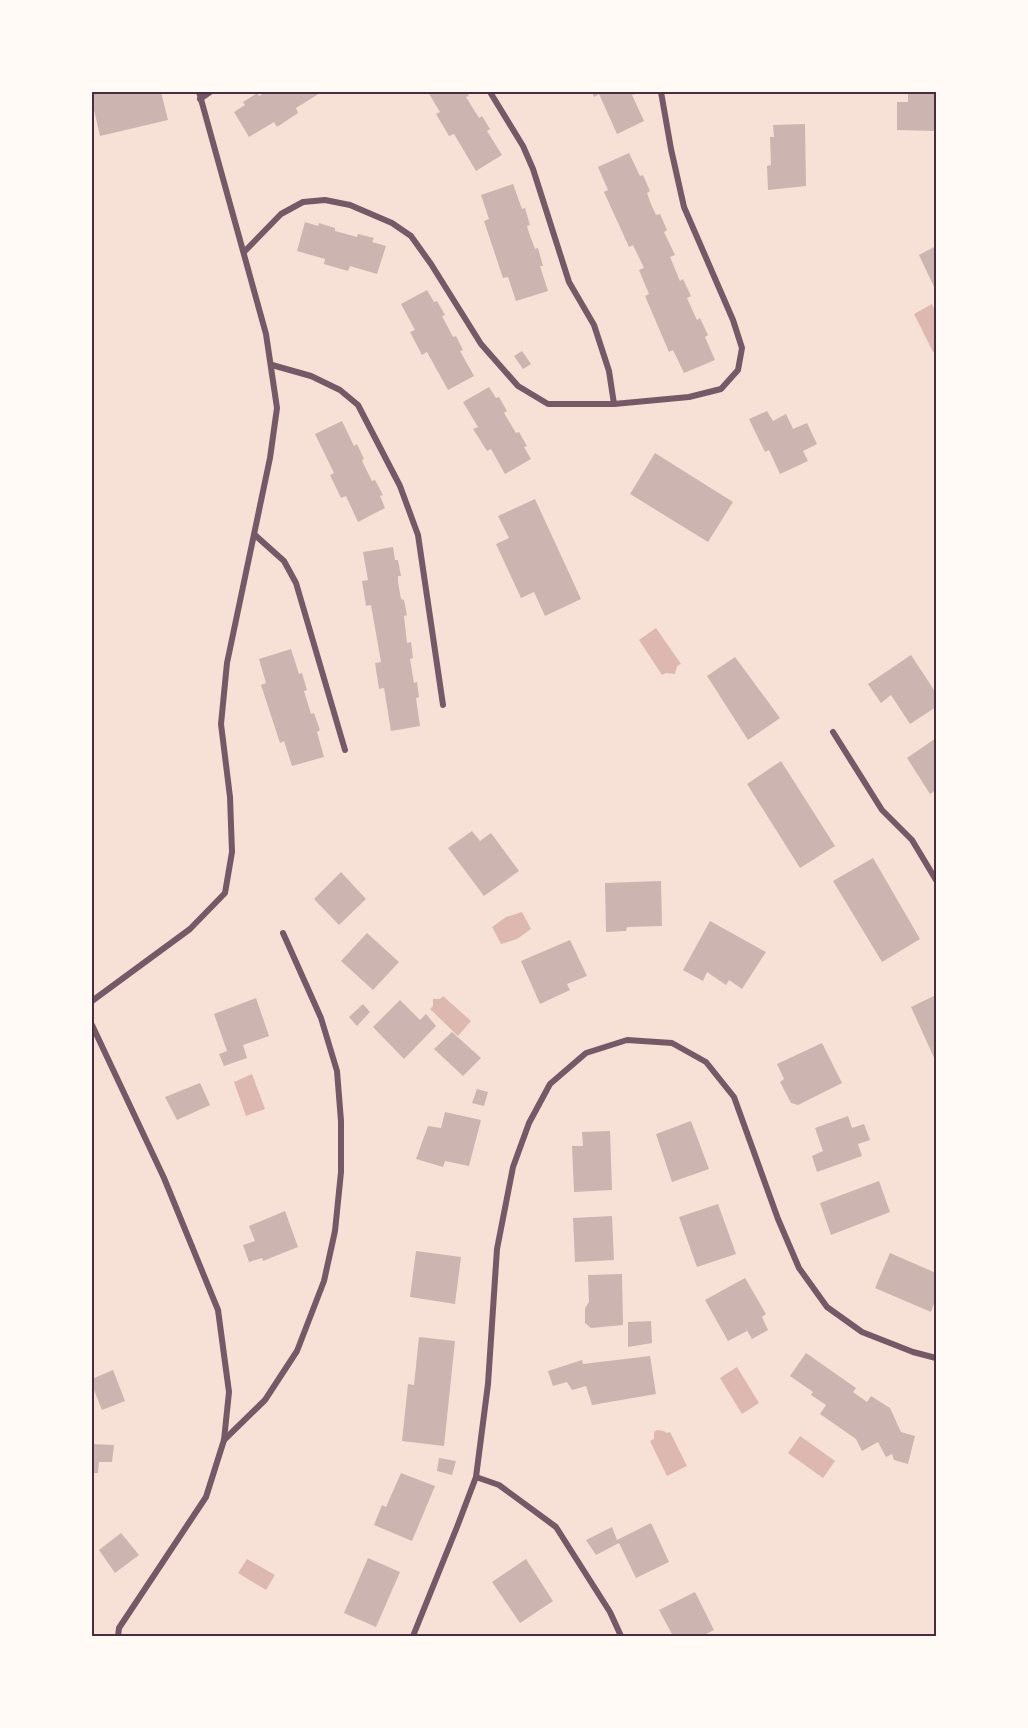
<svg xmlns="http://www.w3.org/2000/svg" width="1028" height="1728" font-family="'Space Grotesk',sans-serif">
<rect width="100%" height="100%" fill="#f7e1d7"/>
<g fill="#dcb8b0">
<polygon points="932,304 936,313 936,351 933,352 914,314"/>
<polygon points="656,628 681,664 677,666 675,674 666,673 662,675 639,640"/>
<polygon points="522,912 531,929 517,939 501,944 492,927 506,917"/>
<polygon points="443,996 471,1021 458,1036 430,1009 433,1006 433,999 440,999"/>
<polygon points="252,1074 265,1109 246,1116 234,1082"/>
<polygon points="737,1367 759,1403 742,1414 720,1378"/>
<polygon points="657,1430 664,1431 666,1433 670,1432 687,1466 667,1476 650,1441 654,1439 654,1432"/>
<polygon points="800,1436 835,1461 823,1478 788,1453"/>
<polygon points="247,1559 275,1575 266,1590 238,1573"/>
</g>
<g fill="#ccb4b1">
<polygon points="92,92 161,92 168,120 100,136 92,101"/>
<polygon points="266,92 319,92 320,93 296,108 298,113 277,127 274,122 249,137 234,112 245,105 243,102 257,93 259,96"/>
<polygon points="428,92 467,92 469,96 466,97 479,118 482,116 490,129 487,131 502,155 476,171 454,134 449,136 436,114 440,112"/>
<polygon points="592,92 634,92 635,94 632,95 644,121 617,134 599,94 594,97"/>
<polygon points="908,92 936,92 936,131 897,130 897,102 908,102"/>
<polygon points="805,124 806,186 768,190 767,166 771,165 770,137 774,137 773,125"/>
<polygon points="629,153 640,176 643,175 650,191 647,193 651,204 656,215 660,214 667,230 664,232 675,255 670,257 680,281 683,279 684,281 691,296 687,298 697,320 700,318 708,335 705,337 715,360 684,373 673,350 669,352 645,296 649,294 639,270 644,268 633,245 629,247 604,192 608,190 598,167"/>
<polygon points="513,184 522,209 525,208 530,225 527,226 528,230 535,249 538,248 543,266 540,266 548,291 516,301 508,277 503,278 484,221 489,219 481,195"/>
<polygon points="305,222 318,226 319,223 335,228 335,231 357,237 358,234 374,238 372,242 386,246 377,274 350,266 348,271 324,264 325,259 297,251"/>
<polygon points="936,246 936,291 919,255"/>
<polygon points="427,290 434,302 437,301 445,315 442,316 453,337 456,336 463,350 460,351 474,376 448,390 427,352 422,355 410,332 415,330 401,304"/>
<polygon points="522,351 531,364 523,369 514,356"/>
<polygon points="489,387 496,398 499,397 507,411 504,413 516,433 519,432 527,446 524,447 531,459 505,474 491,449 487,451 473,429 478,427 463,402"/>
<polygon points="767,411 773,421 786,414 793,429 807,423 817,444 803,451 808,461 780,474 769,450 765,452 749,419"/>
<polygon points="342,421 354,446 357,444 364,459 362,460 364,465 372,481 375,480 383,495 380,496 385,508 358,522 346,496 341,498 330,475 334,473 315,434"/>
<polygon points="655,453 733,502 708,542 630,494"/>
<polygon points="535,499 581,599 545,616 534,592 521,598 496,544 509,538 498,516"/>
<polygon points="393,547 395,560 398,560 401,576 398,576 398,582 401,599 404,600 407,615 404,616 407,643 411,642 413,658 410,659 414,683 417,682 419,697 416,698 420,726 391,731 384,688 379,689 375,663 381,662 371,605 366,606 362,581 368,580 363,552"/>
<polygon points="291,649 299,674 302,673 307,690 304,691 311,714 314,713 320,730 317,732 324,757 292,766 284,741 280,743 261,685 266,683 259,659"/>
<polygon points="911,655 936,693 936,707 910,724 891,695 881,703 868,684"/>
<polygon points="735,657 780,718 748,740 707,676"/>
<polygon points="936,738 936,790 930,794 907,758"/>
<polygon points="781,761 835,846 800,868 747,784"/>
<polygon points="472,831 480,841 491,833 519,871 484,896 448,848"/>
<polygon points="873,858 920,939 882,962 833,881"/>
<polygon points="341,872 366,899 339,925 314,899"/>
<polygon points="661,881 662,926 627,927 626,931 606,932 605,883"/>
<polygon points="710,921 766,952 742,989 729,980 726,985 707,972 703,981 683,970"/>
<polygon points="367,933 399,962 373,990 341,961"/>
<polygon points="570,940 587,976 567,984 570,990 540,1004 521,961"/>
<polygon points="936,995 936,1062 911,1007"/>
<polygon points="256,998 269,1036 243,1045 247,1058 224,1066 219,1054 227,1051 214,1014"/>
<polygon points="400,1000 420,1020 426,1014 436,1026 404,1059 373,1027"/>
<polygon points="363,1004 370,1012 357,1026 349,1017"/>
<polygon points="452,1032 481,1058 463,1076 434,1049"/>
<polygon points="822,1043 842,1083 798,1105 791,1103 780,1082 784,1079 777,1064"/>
<polygon points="200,1083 210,1105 177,1120 165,1097"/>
<polygon points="477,1089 488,1092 484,1106 472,1103"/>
<polygon points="445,1112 481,1120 469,1166 445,1161 443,1167 416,1159 428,1126 441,1128"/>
<polygon points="848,1116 852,1128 864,1124 870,1140 858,1144 862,1156 817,1172 812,1156 823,1151 815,1128"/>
<polygon points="691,1121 709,1169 672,1182 656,1134"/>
<polygon points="610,1131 612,1190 574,1192 572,1146 583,1146 582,1132"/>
<polygon points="879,1181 890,1212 831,1235 820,1203"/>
<polygon points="718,1204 736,1254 697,1267 679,1217"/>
<polygon points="285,1211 298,1247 263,1261 262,1258 249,1262 243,1245 255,1241 249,1226"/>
<polygon points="612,1216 614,1260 575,1262 573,1218"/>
<polygon points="416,1251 461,1257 455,1304 410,1297"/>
<polygon points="890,1253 936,1273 936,1298 931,1312 875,1288"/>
<polygon points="622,1274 623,1325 591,1328 585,1323 585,1308 589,1302 588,1275"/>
<polygon points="745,1278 766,1314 762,1317 768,1330 752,1339 745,1327 747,1331 728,1341 705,1300"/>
<polygon points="651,1321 652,1343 628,1347 628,1322"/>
<polygon points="419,1337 455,1341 444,1446 402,1441 408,1384 414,1385"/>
<polygon points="806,1353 856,1388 853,1392 867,1402 871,1396 890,1408 901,1432 915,1436 908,1464 894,1460 892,1454 886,1457 878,1442 862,1451 856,1439 820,1414 826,1405 811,1395 813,1392 790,1376"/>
<polygon points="650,1356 656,1394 592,1405 586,1386 572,1390 567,1382 553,1386 548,1371 582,1360 583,1364"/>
<polygon points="113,1370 125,1401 102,1410 92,1385 92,1379"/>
<polygon points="92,1444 114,1445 112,1462 99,1462 98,1473 92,1473"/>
<polygon points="439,1458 456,1461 452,1475 437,1471"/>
<polygon points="401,1473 435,1486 412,1541 374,1525 382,1505 386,1507"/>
<polygon points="651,1523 669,1562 636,1578 619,1543 596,1555 586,1540 612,1527 617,1540"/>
<polygon points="121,1533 139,1555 115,1573 99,1550"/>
<polygon points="368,1558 400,1572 376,1627 344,1613"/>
<polygon points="526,1559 553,1601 520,1623 492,1582"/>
<polygon points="695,1592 714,1630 702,1636 673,1636 659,1610"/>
</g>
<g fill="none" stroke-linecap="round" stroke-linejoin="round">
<g stroke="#755966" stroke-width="6">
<polyline points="490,92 523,146 533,169 569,282 594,325 609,371 614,404"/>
<polyline points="200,99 210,92"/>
<polyline points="244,252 281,214 303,202 325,200 350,205 392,223 411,236 431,264 481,344 518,386 548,404 614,404 689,397 721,389 738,370 742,348 733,320 684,207 671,149 661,92"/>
<polyline points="272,365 311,376 340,390 358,405 400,486 418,535 443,705"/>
<polyline points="255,535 284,561 296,583 345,750"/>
<polyline points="833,732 882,810 912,840 936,880"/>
<polyline points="92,1001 190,929 225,893 232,852 230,797 221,724 227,663 270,458 277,408 266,334 199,92"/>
<polyline points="92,1025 164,1178 218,1310 229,1392 224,1440 206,1497 119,1628 118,1636"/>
<polyline points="224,1440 265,1400 297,1351 324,1281 335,1231 341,1172 341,1121 337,1071 321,1018 283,933"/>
<polyline points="476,1477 499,1485 556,1527 610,1612 621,1636"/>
<polyline points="413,1636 457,1527 476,1477 488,1384 497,1249 513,1167 529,1123 550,1084 586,1053 627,1040 672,1043 706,1062 734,1097 778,1219 799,1268 827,1307 862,1332 913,1352 936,1358"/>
</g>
</g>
<rect width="1028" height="1728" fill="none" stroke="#fffaf5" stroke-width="186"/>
<rect x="93" y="93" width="842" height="1542" fill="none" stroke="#4a2c40" stroke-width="2"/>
</svg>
